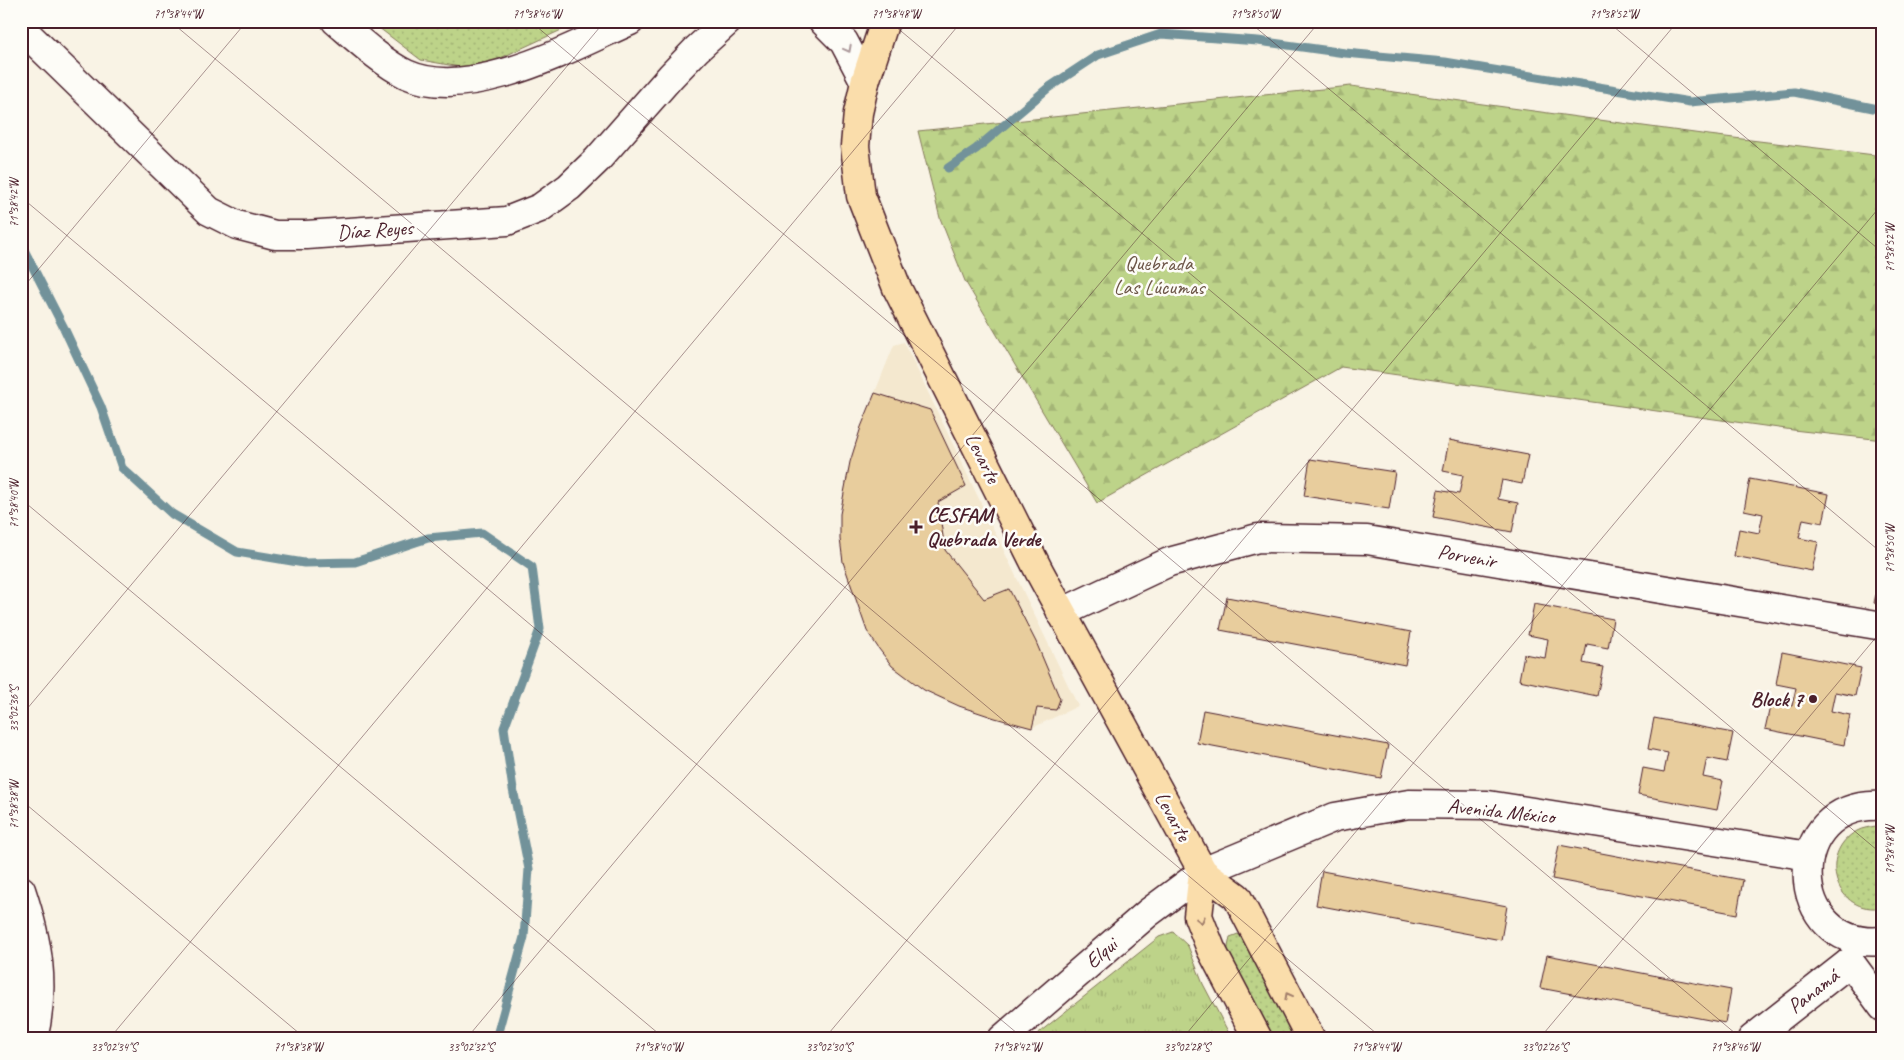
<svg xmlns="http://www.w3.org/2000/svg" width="1904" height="1060" font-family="Caveat,sans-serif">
<defs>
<pattern id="grass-dots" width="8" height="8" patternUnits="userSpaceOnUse" patternTransform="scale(1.25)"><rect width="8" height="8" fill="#bdd389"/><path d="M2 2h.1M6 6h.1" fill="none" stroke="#a4b576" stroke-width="1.8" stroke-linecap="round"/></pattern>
<pattern id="forest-firs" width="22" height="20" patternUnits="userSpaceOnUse" patternTransform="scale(1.25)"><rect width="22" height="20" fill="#bdd389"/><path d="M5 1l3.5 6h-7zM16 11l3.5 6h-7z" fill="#a4b576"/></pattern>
<pattern id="park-tufts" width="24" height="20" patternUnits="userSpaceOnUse" patternTransform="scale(1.25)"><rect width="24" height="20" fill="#bdd389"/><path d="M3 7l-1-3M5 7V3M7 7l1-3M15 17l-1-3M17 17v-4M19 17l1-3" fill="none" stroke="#a4b576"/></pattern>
</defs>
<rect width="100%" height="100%" fill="#f9f3e5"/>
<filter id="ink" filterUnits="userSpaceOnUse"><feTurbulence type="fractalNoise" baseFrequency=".02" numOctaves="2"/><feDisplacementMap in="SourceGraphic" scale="10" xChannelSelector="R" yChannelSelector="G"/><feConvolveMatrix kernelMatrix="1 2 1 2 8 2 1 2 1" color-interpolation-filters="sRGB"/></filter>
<g filter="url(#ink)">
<polygon fill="#f4e8cf" points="904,342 1078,706 1032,728 995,718 959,706 941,699 909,680 892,666 879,649 867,631 850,586 843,562 840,539 842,501 850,462 861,427 894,345"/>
<g fill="url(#grass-dots)" stroke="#84795a">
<polygon points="370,21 581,21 494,61 460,67 421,60"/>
<path d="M1876 826 1883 828V907C1836 917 1816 853 1857 831 1862 828 1870 827 1876 826Z"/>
<polygon points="1238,934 1247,944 1296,1039 1267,1039 1226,957 1230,937"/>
</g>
<polygon fill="url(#forest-firs)" stroke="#84795a" points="1351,86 1709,135 1883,156 1883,440 1793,430 1341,367 1097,503 965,281 940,218 918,131"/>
<polygon fill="url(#park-tufts)" stroke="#84795a" points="1173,932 1188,946 1203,984 1232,1039 1031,1039 1159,937"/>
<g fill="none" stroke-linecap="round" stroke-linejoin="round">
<g stroke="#72929a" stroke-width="9">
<polyline points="948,168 976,149 1048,88 1098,55 1161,34 1258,41 1345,53 1445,62 1690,102 1794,92 1883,110"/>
<polyline points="21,244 64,328 101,407 122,468 172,514 237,552 304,563 355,562 428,538 482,533 532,567 540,629 504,728 513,789 529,869 524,937 496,1039"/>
</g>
</g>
<g fill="#e8cd9d" stroke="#4a1f2b">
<polygon points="875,393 930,410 966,486 938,502 945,550 984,599 1009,589 1036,642 1060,699 1056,710 1037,708 1032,728 995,718 959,706 924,690 892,666 879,649 867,631 843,562 840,539 840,514 850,462 861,427"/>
<polygon points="1449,440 1528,455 1522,484 1502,480 1498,499 1518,503 1512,532 1433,517 1438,490 1459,494 1463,475 1443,471"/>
<polygon points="1310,459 1395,472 1389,509 1304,496"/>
<polygon points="1750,479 1829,494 1823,523 1803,519 1799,538 1818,542 1812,571 1734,556 1739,529 1759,533 1763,514 1744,510"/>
<polygon points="1880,576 1883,577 1883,605 1874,603"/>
<polygon points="1227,597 1411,632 1405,665 1220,630"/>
<polygon points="1534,604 1613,619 1608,648 1587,644 1583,663 1603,667 1597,696 1519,680 1524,654 1545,658 1548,639 1528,635"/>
<polygon points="1782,652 1861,668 1855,696 1835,692 1831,711 1850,715 1844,745 1765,729 1771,702 1792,706 1796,688 1776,684"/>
<polygon points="1203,710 1388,745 1381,778 1197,743"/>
<polygon points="1654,718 1733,733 1727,762 1707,758 1703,777 1723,781 1717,810 1638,795 1643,768 1664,772 1668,753 1648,749"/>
<polygon points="1559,845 1743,880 1737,914 1552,879"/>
<polygon points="1322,871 1507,906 1501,940 1316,905"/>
<polygon points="1547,955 1731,990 1725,1023 1540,988"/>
</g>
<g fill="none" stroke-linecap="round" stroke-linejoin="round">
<defs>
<g id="street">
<polyline points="21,28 209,211 237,225 275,235 306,235 507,221 540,208 569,187 597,160 671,76 697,49 728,21"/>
<path d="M1883 806C1780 799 1785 952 1883 941"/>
<path d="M21 890C38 941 46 986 33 1039"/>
<polyline points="1850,962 1883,1007"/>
<polyline points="1002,1039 1148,913 1203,872 1335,817 1409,804 1488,805 1809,856"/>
<polyline points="1752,1039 1850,962"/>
</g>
<g id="secondary">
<path d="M336 21C356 38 383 63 406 74 470 103 571 47 630 21"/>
<polyline points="823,21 844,42 865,82"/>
<polyline points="1061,613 1169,562 1258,538 1367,540 1883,626"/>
</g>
<g id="primary">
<polyline points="885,21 865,82 858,113 855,146 861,196 897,288 1039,571 1203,872 1237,897 1311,1039"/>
<polyline points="1203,872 1198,916 1211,949 1258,1039"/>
</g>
</defs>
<use href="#street" stroke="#4a1f2b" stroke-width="31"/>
<use href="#secondary" stroke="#4a1f2b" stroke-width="31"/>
<use href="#primary" stroke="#4a1f2b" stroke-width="31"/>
<use href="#street" stroke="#fdfcf7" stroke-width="28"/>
<use href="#secondary" stroke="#fdfcf7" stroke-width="28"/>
<use href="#primary" stroke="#faddab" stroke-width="28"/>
</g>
<defs><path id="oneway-chevron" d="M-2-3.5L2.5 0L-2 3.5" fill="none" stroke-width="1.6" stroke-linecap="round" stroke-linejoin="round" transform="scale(1.25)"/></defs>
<use stroke="#ac999b" href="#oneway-chevron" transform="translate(848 49) rotate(62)"/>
<g stroke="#a27e6b">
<use href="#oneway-chevron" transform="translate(1201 920) rotate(76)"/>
<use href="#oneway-chevron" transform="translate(1288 996) rotate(-118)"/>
</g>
</g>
<path fill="none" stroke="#4a1f2b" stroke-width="1" stroke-opacity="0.45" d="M170 21 1383 1039M530 21 1742 1039M889 21 1883 855M1248 21 1883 554M1607 21 1883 253M21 197 1024 1039M21 290 247 21M21 499 665 1039M21 716 605 21M21 800 306 1039M109 1039 962 21M466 1039 1320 21M824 1039 1678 21M1182 1039 1883 203M1539 1039 1883 629"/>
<g fill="#4a1f2b" stroke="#fdfcf7" stroke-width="2">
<path d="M913.5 519.5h5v5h5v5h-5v5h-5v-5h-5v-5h5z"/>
<circle cx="1813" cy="699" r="5"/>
</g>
<g text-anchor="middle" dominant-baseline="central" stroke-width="5" stroke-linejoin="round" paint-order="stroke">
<g font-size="21" fill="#4a1f2b" stroke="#fdfcf7">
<text transform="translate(375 230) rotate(-4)">Díaz Reyes</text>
<text transform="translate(983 458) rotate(63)">Levarte</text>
<text transform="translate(1467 556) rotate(10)">Porvenir</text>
<text transform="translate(1501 811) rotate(6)">Avenida México</text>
<text transform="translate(1173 816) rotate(61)">Levarte</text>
<text transform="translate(1101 953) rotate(-41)">Elqui</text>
<text transform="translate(1813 991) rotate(-38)">Panamá</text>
</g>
<g font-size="21" fill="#6c5547" stroke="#fdfcf7">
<text x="1159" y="263">Quebrada<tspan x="1159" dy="24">Las Lúcumas</tspan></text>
</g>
<g font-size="21" font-weight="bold" fill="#4a1f2b" stroke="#fdfcf7" text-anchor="start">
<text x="927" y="515">CESFAM<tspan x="927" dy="24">Quebrada Verde</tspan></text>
<text x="1803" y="699" text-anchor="end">Block 7</text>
</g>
</g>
<rect width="1904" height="1060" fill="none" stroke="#fdfcf7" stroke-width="55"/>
<rect x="28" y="28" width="1848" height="1004" fill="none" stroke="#4a1f2b" stroke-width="2"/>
<g font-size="12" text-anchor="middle" fill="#4a1f2b">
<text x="178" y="18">71°38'44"W</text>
<text x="537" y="18">71°38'46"W</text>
<text x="896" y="18">71°38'48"W</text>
<text x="1255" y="18">71°38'50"W</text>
<text x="1614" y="18">71°38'52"W</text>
<text transform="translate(14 203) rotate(-90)" y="4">71°38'42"W</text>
<text transform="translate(1890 248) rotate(-90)" y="4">71°38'52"W</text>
<text transform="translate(14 504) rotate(-90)" y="4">71°38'40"W</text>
<text transform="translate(1890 549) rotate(-90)" y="4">71°38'50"W</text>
<text transform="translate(14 709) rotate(-90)" y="4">33°02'36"S</text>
<text transform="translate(14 805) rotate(-90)" y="4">71°38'38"W</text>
<text transform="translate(1890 850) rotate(-90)" y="4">71°38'48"W</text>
<text x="114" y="1051">33°02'34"S</text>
<text x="298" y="1051">71°38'38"W</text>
<text x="471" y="1051">33°02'32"S</text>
<text x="658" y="1051">71°38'40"W</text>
<text x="829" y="1051">33°02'30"S</text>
<text x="1017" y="1051">71°38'42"W</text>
<text x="1187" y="1051">33°02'28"S</text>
<text x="1376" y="1051">71°38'44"W</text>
<text x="1545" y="1051">33°02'26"S</text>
<text x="1735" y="1051">71°38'46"W</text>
</g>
</svg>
